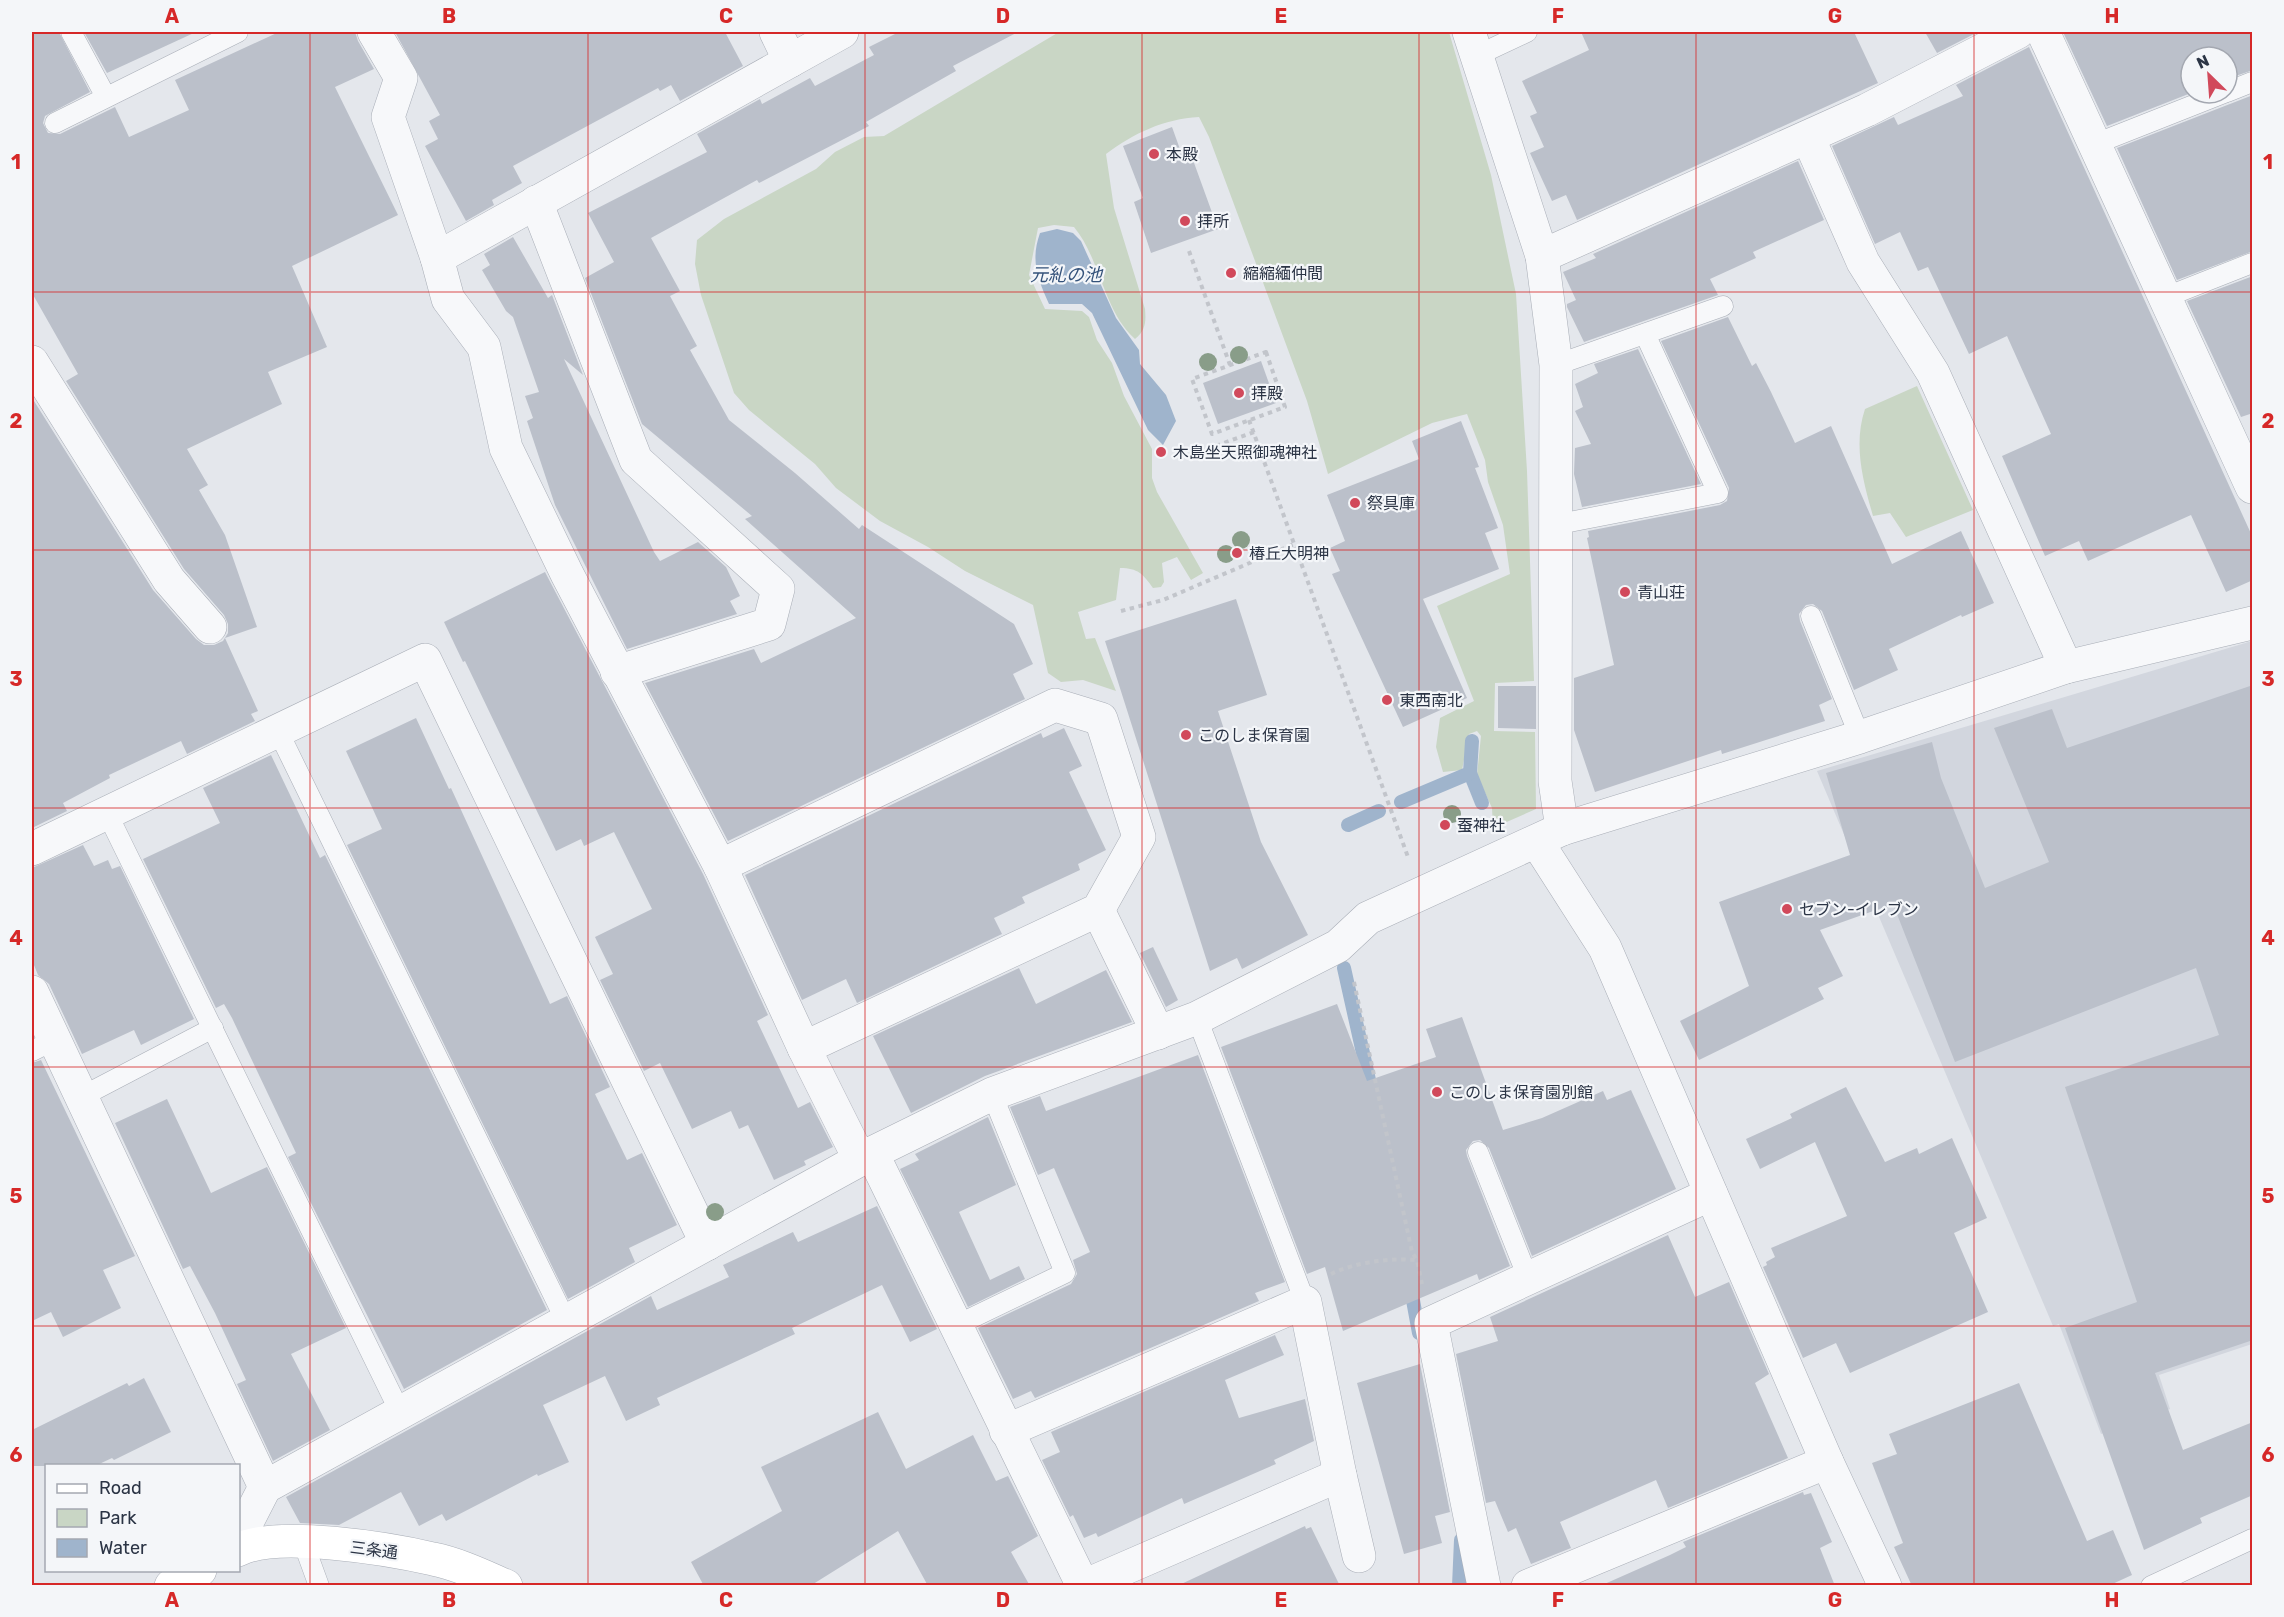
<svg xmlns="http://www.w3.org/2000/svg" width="2284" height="1617" font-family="Rubik,'Noto Sans JP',sans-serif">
<rect width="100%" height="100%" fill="#e4e7ec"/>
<polygon fill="#d2d6de" points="2252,641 2252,1344 2159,1375 2170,1409 2101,1434 2059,1324 2053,1326 1817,771"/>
<g fill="#c9d6c5">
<path d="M1059 32H1449L1491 175 1516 294 1527 471 1534 681 1495 683 1494 731 1535 732 1536 809 1493 828 1492 808 1477 775 1481 736 1477 731 1469 734 1462 770 1443 772 1436 747 1440 718 1474 701 1437 606 1510 574 1503 525 1488 482 1485 460 1467 414 1432 423 1328 474 1307 401 1209 137 1199 117C1164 119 1134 133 1106 154L1114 208 1145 309C1146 321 1146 330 1135 339 1103 310 1101 260 1074 227L1054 225 1038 228 1029 275 1045 309 1082 311 1089 317 1097 340 1112 363 1124 396 1152 449V478L1157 492 1203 573 1191 580 1177 557 1162 563 1164 582 1161 587 1153 588C1143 574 1138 568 1120 568L1116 600 1078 612 1086 639 1095 638 1116 691 1083 680 1061 682 1048 673 1033 605 965 571 928 547 880 521 836 488 815 464 749 410 734 393 701 295 695 264 697 240 724 219 816 169 835 152 864 137 884 136Z"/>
<path d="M1917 386 1973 510 1906 537 1890 513 1873 516C1863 481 1853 445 1865 409Z"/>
</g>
<path fill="#9fb4cc" d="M1057 229 1073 233 1081 241 1116 318 1139 350 1140 364 1166 395 1176 421 1163 445 1148 430 1092 313 1082 304H1049C1038 279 1030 261 1040 233Z"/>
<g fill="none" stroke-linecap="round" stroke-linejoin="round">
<g stroke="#9fb4cc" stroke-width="14">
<polyline points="1470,773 1482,803"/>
<polyline points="1401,802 1470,773 1472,741"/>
<polyline points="1348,825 1379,811"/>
<polyline points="1344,968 1373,1098"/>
<polyline points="1410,1284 1419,1333"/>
<polyline points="1459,1586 1461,1540"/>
</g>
</g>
<g fill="#bbc0ca">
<polygon points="32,32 59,32 90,92 45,116 43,123 48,133 60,134 115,107 129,137 189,110 175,80 279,32 355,32 358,41 374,69 335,87 398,215 292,266 327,347 268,372 282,404 187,449 208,485 199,490 225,535 257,627 225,638 258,711 251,714 255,721 187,754 181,741 109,775 110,778 63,803 67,811 32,828 32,403 34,401 153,590 196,639 204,645 214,645 223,641 228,633 228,624 224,615 184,569 66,381 78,374 32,293"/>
<polygon points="84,32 196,32 107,73"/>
<polygon points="395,32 725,32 743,66 680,101 671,85 660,91 658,88 513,166 522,183 492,200 494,205 466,221 425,146 438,139 429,121 440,115"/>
<polygon points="899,32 1018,32 953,66 956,71 866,122 869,126 759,183 757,180 651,238 680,291 670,296 697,346 690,350 729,420 795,473 859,529 862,525 1014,624 1033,664 1013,674 1025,699 728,841 645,683 754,649 761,663 856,618 745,519 752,516 642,424 585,278 614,262 588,213 707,152 697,134 760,99 762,104 810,78 815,86 874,55 869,47"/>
<polygon points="1581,32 1854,32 1878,83 1577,220 1566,195 1552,201 1530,153 1544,147 1530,116 1537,113 1522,81 1589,50"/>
<polygon points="1925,32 1978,32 1937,53"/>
<polygon points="2063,32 2253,32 2253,70 2227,79 2227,57 2191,57 2191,93 2107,126"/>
<polygon points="2029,47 2253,538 2253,580 2226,592 2191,515 2088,561 2079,541 2045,556 2002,456 2051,434 2007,336 1969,354 1928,267 1918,271 1900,232 1875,244 1832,146 1894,117 1898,125 1963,96 1956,85"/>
<polygon points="2253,95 2253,251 2177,280 2117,148"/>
<polygon points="1172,127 1181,152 1189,149 1218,229 1151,253 1134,202 1143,198 1123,146"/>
<polygon points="1798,161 1824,220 1753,252 1756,258 1710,279 1718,295 1584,342 1567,307 1567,304 1576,300 1563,272 1596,258 1593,254"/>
<polygon points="513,237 548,298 552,295 583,375 564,359 654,552 660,561 698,542 726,567 740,596 730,601 737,614 627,649 555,505 527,421 533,418 525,396 539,392 513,317 506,311 482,270 490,265 484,254"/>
<polygon points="2253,276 2253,413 2241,417 2187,301"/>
<polygon points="1728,317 1752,366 1756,363 1771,392 1795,443 1831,426 1892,564 1961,531 1994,603 1962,617 1961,615 1889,649 1898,670 1854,690 1822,611 1813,604 1806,605 1799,614 1800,621 1832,699 1819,705 1825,721 1722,754 1721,750 1595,792 1574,730 1574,678 1614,665 1587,538 1589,537 1588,531 1720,505 1727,501 1729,488 1661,341"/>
<polygon points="1638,349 1701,484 1582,507 1574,474 1575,448 1591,444 1575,411 1583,407 1575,384 1598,373 1594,364"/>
<polygon points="1261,361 1276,403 1218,424 1203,383"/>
<polygon points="1461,421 1479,467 1475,468 1498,528 1485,533 1499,569 1423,599 1467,698 1403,727 1332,574 1340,571 1330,548 1345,541 1327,495 1419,459 1412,441"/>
<polygon points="545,572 703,874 768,1015 757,1021 798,1108 810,1102 833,1147 804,1161 806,1165 774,1180 748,1125 739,1129 731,1111 692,1129 660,1063 644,1071 600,980 613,974 595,937 652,909 614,832 584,846 581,839 556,851 465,661 463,662 444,622"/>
<polygon points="1236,599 1267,695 1218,711 1261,842 1308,935 1242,969 1237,958 1210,971 1105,641"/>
<polygon points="2253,685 2253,1340 2155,1373 2183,1450 2253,1422 2253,1495 2200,1518 2202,1523 2144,1550 2065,1328 2137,1302 2065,1087 2219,1035 2196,968 1955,1062 1893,904 1820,930 1843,976 1818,988 1824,999 1699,1060 1680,1021 1749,986 1719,902 1850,855 1826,773 1932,742 1941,778 1985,888 2049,862 1994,728 2052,709 2067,748"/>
<polygon points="1498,686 1536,686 1536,729 1498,728"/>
<polygon points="416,718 449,789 451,788 550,1004 567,996 610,1087 595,1094 627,1160 642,1153 677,1225 629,1248 635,1262 568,1299 347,845 382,829 346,751"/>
<polygon points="1064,728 1082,766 1069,772 1106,850 1078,864 1080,870 1022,897 1025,903 994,918 1002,934 857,1003 846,979 802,1000 745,875 1041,733 1043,738"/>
<polygon points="271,755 320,858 325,855 547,1310 404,1389 288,1157 296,1153 232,1018 224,1004 216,1008 143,859 220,823 203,788"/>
<polygon points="83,845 94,866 108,860 112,869 120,866 194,1019 141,1045 134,1030 82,1054 49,984 38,975 32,960 32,868"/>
<polygon points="1153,947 1178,1000 1166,1007 1140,953"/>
<polygon points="1019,968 1036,1004 1106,970 1132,1022 985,1076 911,1113 873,1036"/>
<polygon points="1337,1004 1367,1081 1436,1057 1426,1029 1462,1017 1503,1130 1542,1118 1603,1091 1607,1100 1631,1090 1676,1189 1532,1256 1489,1148 1480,1140 1473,1141 1466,1150 1467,1156 1510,1266 1479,1280 1477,1274 1343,1331 1325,1267 1307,1274 1221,1047"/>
<polygon points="1198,1055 1285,1282 1255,1293 1259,1301 1035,1398 1031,1391 1013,1399 978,1328 1071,1284 1077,1274 1073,1260 1090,1252 1054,1168 1038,1175 1010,1107 1040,1096 1046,1111"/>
<polygon points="41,1060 135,1256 103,1270 121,1308 63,1337 51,1312 32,1321 32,1063"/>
<polygon points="1846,1087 1885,1162 1917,1148 1919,1154 1952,1138 1987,1218 1954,1233 1988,1312 1850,1373 1836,1343 1803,1358 1763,1267 1767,1265 1766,1262 1775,1257 1771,1248 1847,1216 1815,1142 1760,1169 1746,1139 1792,1118 1790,1114"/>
<polygon points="167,1099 211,1193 267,1167 346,1328 291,1354 330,1430 273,1461 237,1384 246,1380 215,1313 190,1266 183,1269 115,1123"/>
<polygon points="988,1117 1016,1185 959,1212 990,1280 1019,1266 1025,1279 968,1307 900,1169 919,1160 915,1154"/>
<polygon points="877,1206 937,1329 910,1342 882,1285 792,1328 795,1334 657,1398 660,1405 626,1421 605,1376 543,1405 569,1462 538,1476 537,1474 446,1521 442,1514 419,1526 401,1492 339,1525 300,1523 286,1497 651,1296 657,1310 729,1277 723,1265 793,1232 798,1242"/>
<polygon points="1668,1235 1695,1297 1729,1282 1769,1374 1755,1383 1788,1458 1668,1508 1656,1480 1560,1522 1571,1548 1531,1564 1516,1528 1508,1532 1495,1501 1486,1503 1456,1354 1498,1341 1490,1317"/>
<polygon points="1275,1335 1284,1355 1225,1380 1239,1418 1305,1399 1314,1441 1274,1460 1276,1464 1184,1504 1182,1498 1098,1537 1096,1533 1084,1538 1073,1515 1070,1517 1042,1460 1060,1452 1051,1432"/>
<polygon points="1420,1364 1450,1512 1435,1516 1442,1543 1404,1554 1357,1383"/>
<polygon points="144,1378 171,1432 114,1460 112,1458 95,1466 32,1466 32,1430 127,1383 129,1386"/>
<polygon points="2019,1383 2087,1541 2113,1530 2132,1575 2108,1586 1912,1586 1894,1547 1903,1543 1872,1463 1897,1454 1889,1434"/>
<polygon points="878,1412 906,1469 973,1435 996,1481 1008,1476 1038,1536 1011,1552 1030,1586 928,1586 898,1531 810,1586 704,1586 691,1562 782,1511 761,1467"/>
<polygon points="1803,1492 1804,1495 1811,1493 1832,1542 1820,1548 1835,1586 1600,1586 1670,1555 1686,1547 1683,1542"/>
<polygon points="1305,1526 1306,1529 1311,1527 1340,1586 1177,1586"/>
</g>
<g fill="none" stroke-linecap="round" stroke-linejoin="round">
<defs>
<g id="service">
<polyline points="71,32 106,97"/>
<polyline points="1478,55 1527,32"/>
<polyline points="2227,92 2252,82"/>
<polyline points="55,123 238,32"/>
<polyline points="2095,144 2224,93"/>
<polyline points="2166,297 2252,263"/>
<polyline points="1556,365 1723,306"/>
<polyline points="1554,525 1718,493 1645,334"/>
<polyline points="1811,616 1860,737"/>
<polyline points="278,731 566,1321"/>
<polyline points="107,813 400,1412"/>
<polyline points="1197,1018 1305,1302"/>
<polyline points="32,1051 54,1040"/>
<polyline points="81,1097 213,1028"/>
<polyline points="1478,1152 1528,1278"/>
<polyline points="955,1326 1065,1273 992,1094"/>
<polyline points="303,1542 319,1586"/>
<polyline points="2151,1586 2252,1539"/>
</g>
<g id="minor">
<polyline points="374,32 401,78 388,117 437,258 448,299 484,347 506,448 567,574 720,866 804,1048 860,1160"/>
<polyline points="776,32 790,61"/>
<polyline points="1469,32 1542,256 1556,365 1555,781 1562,829"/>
<polyline points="2043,32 2252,487"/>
<polyline points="1808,137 1863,262 1933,373 2066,667"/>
<polyline points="536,202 636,460 778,589 769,624 617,672"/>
<polyline points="1542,256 1867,110 2018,32"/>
<polyline points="437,258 842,32"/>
<polyline points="32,362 169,580 210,627"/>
<polyline points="1537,842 1605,948 1827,1462 1885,1586"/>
<polyline points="32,849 425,660 707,1244"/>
<polyline points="720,866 1055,705 1101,719 1139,837 1098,910 804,1048"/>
<polyline points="1098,910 1158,1033"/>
<polyline points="32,992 265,1487"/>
<polyline points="872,1153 1083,1586"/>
<polyline points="1006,1431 1305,1302 1340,1475 1359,1556"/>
<polyline points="248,1545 246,1524 265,1487 872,1153 992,1094 1197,1018 1338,946 1368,918 1562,829 1860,737 2066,667 2252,623"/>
<polyline points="1084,1586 1340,1475"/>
<polyline points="1484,1586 1431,1323 1711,1194"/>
<polyline points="1528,1586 1827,1462"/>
</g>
<g id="secondary">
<path d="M238 1550C276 1530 390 1549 433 1559 458 1564 483 1576 506 1586"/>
<polyline points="171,1586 200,1570"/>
</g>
</defs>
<use href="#service" stroke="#a9aeb7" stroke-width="21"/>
<use href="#minor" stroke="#a9aeb7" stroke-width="34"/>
<use href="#secondary" stroke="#a9aeb7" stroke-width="34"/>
<g stroke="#c2c5cb" stroke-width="4" stroke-dasharray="4.5 4.5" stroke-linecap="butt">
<polyline points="1189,251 1230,365"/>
<polygon points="1266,352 1285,407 1212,434 1192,379"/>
<polyline points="1249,420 1408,857"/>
<polyline points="1199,452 1254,432"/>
<polyline points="1121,611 1163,600 1294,544"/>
<polyline points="1354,982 1412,1252 1417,1260 1422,1284"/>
<path d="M1331 1274C1356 1262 1389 1258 1417 1260"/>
</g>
<use href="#service" stroke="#f7f8fa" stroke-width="20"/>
<use href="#minor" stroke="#f7f8fa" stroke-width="33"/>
<use href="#secondary" stroke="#fff" stroke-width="33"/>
</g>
<g fill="#899d89">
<circle cx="1239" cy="355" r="9"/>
<circle cx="1208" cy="362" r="9"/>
<circle cx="1241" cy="540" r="9"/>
<circle cx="1226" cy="554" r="9"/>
<circle cx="1452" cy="814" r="9"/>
<circle cx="715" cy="1212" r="9"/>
</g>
<path fill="none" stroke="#d62828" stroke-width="1.5" stroke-opacity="0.55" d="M310 32V1586M588 32V1586M865 32V1586M1142 32V1586M1419 32V1586M1696 32V1586M1974 32V1586M32 292H2252M32 550H2252M32 808H2252M32 1067H2252M32 1326H2252"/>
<g fill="#d1495b" stroke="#f4f6f9" stroke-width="2">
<circle cx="1154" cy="154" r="6"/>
<circle cx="1185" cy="221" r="6"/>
<circle cx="1231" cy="273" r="6"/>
<circle cx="1239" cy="393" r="6"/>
<circle cx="1161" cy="452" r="6"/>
<circle cx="1355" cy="503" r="6"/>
<circle cx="1237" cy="553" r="6"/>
<circle cx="1625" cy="592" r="6"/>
<circle cx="1387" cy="700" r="6"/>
<circle cx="1186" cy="735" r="6"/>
<circle cx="1445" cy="825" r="6"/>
<circle cx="1787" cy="909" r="6"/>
<circle cx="1437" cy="1092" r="6"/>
</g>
<g text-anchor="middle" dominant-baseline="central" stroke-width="4.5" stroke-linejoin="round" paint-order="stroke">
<g font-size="16" fill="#2b3445" stroke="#f4f6f9" text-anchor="start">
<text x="1166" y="154">本殿</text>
<text x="1197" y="221">拝所</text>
<text x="1243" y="273">縮縮緬仲間</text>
<text x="1251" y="393">拝殿</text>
<text x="1173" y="452">木島坐天照御魂神社</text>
<text x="1367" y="503">祭具庫</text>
<text x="1249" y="553">椿丘大明神</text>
<text x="1637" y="592">青山荘</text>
<text x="1399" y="700">東西南北</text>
<text x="1198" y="735">このしま保育園</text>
<text x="1457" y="825">蚕神社</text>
<text x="1799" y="909">セブン-イレブン</text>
<text x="1449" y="1092">このしま保育園別館</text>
</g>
<g font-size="16" fill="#2b3445" stroke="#f4f6f9">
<text transform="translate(374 1550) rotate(7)">三条通</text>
</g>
<g font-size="18" font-style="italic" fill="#34527a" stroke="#f4f6f9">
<text x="1066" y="275">元糺の池</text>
</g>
</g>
<rect width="2284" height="1617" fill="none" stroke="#f4f6f9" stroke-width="66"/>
<rect x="45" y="1464" width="195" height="108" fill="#f4f6f9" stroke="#a4a8b1" stroke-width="1.5"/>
<rect x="57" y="1484" width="30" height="9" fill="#ffffff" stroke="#a4a8b1" stroke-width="1.5"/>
<text x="99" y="1494" font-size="18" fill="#2b3445">Road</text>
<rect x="57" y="1509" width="30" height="18" fill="#c9d6c5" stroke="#a4a8b1" stroke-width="1.5"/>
<text x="99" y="1524" font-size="18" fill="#2b3445">Park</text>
<rect x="57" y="1539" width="30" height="18" fill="#9fb4cc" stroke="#a4a8b1" stroke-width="1.5"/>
<text x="99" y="1554" font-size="18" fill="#2b3445">Water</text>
<g transform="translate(2209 75) rotate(335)"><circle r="28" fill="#f4f6f9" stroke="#a4a8b1" stroke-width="1.5"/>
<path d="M0-4.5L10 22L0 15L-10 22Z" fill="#d1495b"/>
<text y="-9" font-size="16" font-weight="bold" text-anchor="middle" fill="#2b3445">N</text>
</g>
<rect x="33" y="33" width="2218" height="1551" fill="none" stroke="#d62828" stroke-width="2"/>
<g font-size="20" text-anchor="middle" font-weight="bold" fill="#d62828">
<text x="172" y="23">A</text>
<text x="449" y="23">B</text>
<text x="726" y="23">C</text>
<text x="1003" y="23">D</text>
<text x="1281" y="23">E</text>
<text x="1558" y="23">F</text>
<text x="1835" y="23">G</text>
<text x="2112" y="23">H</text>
<text x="16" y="169">1</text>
<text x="2268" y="169">1</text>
<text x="16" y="428">2</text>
<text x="2268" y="428">2</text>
<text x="16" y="686">3</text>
<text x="2268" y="686">3</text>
<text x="16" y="945">4</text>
<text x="2268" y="945">4</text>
<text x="16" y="1203">5</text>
<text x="2268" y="1203">5</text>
<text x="16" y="1462">6</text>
<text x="2268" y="1462">6</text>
<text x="172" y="1607">A</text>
<text x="449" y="1607">B</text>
<text x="726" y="1607">C</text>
<text x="1003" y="1607">D</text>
<text x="1281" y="1607">E</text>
<text x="1558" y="1607">F</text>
<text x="1835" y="1607">G</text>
<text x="2112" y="1607">H</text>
</g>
</svg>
